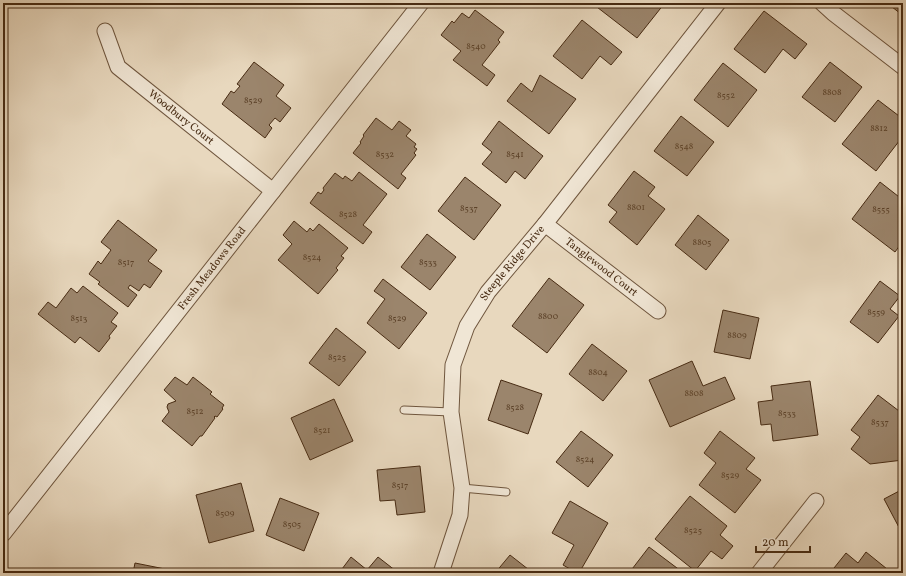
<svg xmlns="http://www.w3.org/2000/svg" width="906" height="576" font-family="Vollkorn,serif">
<rect width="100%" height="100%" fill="#e8d8be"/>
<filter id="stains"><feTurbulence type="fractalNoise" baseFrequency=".005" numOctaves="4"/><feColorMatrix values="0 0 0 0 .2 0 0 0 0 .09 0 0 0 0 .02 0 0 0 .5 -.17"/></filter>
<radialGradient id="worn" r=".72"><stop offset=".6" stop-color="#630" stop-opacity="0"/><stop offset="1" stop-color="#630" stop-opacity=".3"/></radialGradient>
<g fill="#9b856c" stroke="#472b13">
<polygon points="594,3 662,3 664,4 637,38 593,4"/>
<polygon points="887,3 903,3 903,11 901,14"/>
<polygon points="475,10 504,32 498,40 500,42 482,65 495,75 487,86 453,60 461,51 441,35 452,21 454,23 462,13 469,18"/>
<polygon points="764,11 807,44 795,59 783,49 765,73 734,49"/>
<polygon points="582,20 622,52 611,65 600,56 582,79 553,56"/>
<polygon points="254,62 284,85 276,96 291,108 280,122 275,118 269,125 272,128 265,138 222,104 231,91 234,93 240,86 237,84"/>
<polygon points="830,62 862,87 835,122 802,97"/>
<polygon points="723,63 757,90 728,127 694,100"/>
<polygon points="540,75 576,99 549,134 507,101 521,83 532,92"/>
<polygon points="878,100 903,119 903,136 876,171 842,144"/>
<polygon points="681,116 714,142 687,176 654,151"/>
<polygon points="376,118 392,130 399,121 411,130 406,136 416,144 414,147 417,149 414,153 416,155 401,174 406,178 398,189 353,153 361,143 360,142 364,136 363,135"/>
<polygon points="499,121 543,156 525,179 515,171 506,183 482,164 492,152 482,144"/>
<polygon points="634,171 655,187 648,196 665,209 637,245 609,222 617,212 608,205"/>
<polygon points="359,172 387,194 363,225 372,232 363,244 310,203 318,192 321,194 324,190 323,188 335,173 343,179 345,176 352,181"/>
<polygon points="465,177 501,205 474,240 438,211"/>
<polygon points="880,182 903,200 903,241 895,252 852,219"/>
<polygon points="698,215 729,240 706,270 675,245"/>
<polygon points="118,220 157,250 148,261 162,271 150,288 144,284 139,291 130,285 128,288 137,295 128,307 98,284 100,282 89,274 98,261 101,264 111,250 101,242"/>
<polygon points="294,221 307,232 310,228 313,231 319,224 348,248 341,256 344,258 336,268 338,270 318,294 278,260 292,244 283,235"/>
<polygon points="427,234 456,257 430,290 401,267"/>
<polygon points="549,278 584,305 547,353 512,326"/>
<polygon points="383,279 427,313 399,349 367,323 385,299 374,291"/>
<polygon points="880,281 900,296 890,309 899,316 878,343 850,322"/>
<polygon points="83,286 118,313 111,322 117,326 109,336 110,338 99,352 80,337 75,343 38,314 48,302 56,308 71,288 77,293"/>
<polygon points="723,310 759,318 750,359 714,352"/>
<polygon points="336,328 366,352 339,386 309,363"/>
<polygon points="592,344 627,371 603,401 569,374"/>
<polygon points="692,361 703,386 725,377 735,399 670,427 649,380"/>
<polygon points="175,377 187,385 193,377 212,392 210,394 224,405 222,408 223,409 217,417 215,416 214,417 215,418 202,436 200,436 192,446 162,421 169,412 167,407 168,404 176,401 164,390"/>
<polygon points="501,380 542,394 528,434 488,420"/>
<polygon points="810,381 818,435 773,441 771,424 761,425 758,402 773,400 771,386"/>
<polygon points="878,395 903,414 903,460 870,464 851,449 860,437 851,430"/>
<polygon points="334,399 353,441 310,460 291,418"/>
<polygon points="581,431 613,455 588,487 556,462"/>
<polygon points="720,431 755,458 746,469 761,480 735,513 699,485 716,463 704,453"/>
<polygon points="420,466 425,512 397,515 395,500 380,501 377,470"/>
<polygon points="241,483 254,531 209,543 196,495"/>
<polygon points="903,489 903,535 884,499"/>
<polygon points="690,496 727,526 720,535 733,546 722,559 711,551 695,571 655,539"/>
<polygon points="280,498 319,513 304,551 266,535"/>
<polygon points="570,501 608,523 579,573 577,573 563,565 574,545 552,533"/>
<polygon points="649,547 681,571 679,573 629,573"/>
<polygon points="866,552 892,573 830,573 846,553 858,563"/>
<polygon points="510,555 533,573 495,573"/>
<polygon points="351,557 367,570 378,557 396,571 395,573 339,573"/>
<polygon points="135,563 175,571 175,573 133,573"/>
</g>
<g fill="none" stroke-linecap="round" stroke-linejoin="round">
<defs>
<g id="service">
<polyline points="404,410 451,412"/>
<polyline points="462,488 506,492"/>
</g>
<g id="minor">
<polyline points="822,3 833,13 903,67"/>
<path id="s1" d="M105 31 118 67 273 191"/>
<path id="s2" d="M545 224 658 311"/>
<path id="s3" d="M3 534 421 3"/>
<path id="s4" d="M441 573 460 515 462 488 451 412 453 365 467 326 488 292 545 224 718 3"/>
<polyline points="759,573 816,501"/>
</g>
</defs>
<use href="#service" stroke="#6f563e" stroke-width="9"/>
<use href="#minor" stroke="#6f563e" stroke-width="17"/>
<use href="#service" stroke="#f0e6d5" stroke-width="7"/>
<use href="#minor" stroke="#f0e6d5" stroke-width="15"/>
</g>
<g text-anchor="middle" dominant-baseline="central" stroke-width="3" stroke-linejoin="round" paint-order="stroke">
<g font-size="9" fill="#5c4229">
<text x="476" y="46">8540</text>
<text x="832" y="92">8808</text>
<text x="726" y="95">8552</text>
<text x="253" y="100">8529</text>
<text x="879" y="128">8812</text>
<text x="684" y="146">8548</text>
<text x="385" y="154">8532</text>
<text x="515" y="154">8541</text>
<text x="636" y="207">8801</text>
<text x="469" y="208">8537</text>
<text x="881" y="209">8555</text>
<text x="348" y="214">8528</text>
<text x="702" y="242">8805</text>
<text x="312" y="257">8524</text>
<text x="126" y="262">8517</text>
<text x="428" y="262">8533</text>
<text x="876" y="312">8559</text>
<text x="548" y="316">8800</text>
<text x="79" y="318">8513</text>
<text x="397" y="318">8529</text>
<text x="737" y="335">8809</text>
<text x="337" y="357">8525</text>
<text x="598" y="372">8804</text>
<text x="694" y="393">8808</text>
<text x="515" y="407">8528</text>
<text x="195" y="411">8512</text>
<text x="787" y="413">8533</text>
<text x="880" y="422">8537</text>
<text x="322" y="430">8521</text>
<text x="585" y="459">8524</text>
<text x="730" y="475">8529</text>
<text x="400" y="485">8517</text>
<text x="225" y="513">8509</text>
<text x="292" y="524">8505</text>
<text x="693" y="530">8525</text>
</g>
<g font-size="11" fill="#472b13" stroke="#f0e6d5">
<text stroke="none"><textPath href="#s1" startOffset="119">Woodbury Court</textPath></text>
<text stroke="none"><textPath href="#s4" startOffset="331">Steeple Ridge Drive</textPath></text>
<text stroke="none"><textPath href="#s2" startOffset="71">Tanglewood Court</textPath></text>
<text stroke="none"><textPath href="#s3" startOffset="338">Fresh Meadows Road</textPath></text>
</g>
</g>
<rect width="906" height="576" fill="none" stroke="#e8d8be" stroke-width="16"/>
<rect x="4" y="4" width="898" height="568" fill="none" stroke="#472b13" stroke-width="2"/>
<rect x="8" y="8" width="890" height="560" fill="none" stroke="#472b13"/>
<path d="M756 546v6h54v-6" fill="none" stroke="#472b13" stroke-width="2"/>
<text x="762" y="546" font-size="12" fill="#472b13" stroke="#f0e6d5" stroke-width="3" paint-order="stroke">20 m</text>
<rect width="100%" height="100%" filter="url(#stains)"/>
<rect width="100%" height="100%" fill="url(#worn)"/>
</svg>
